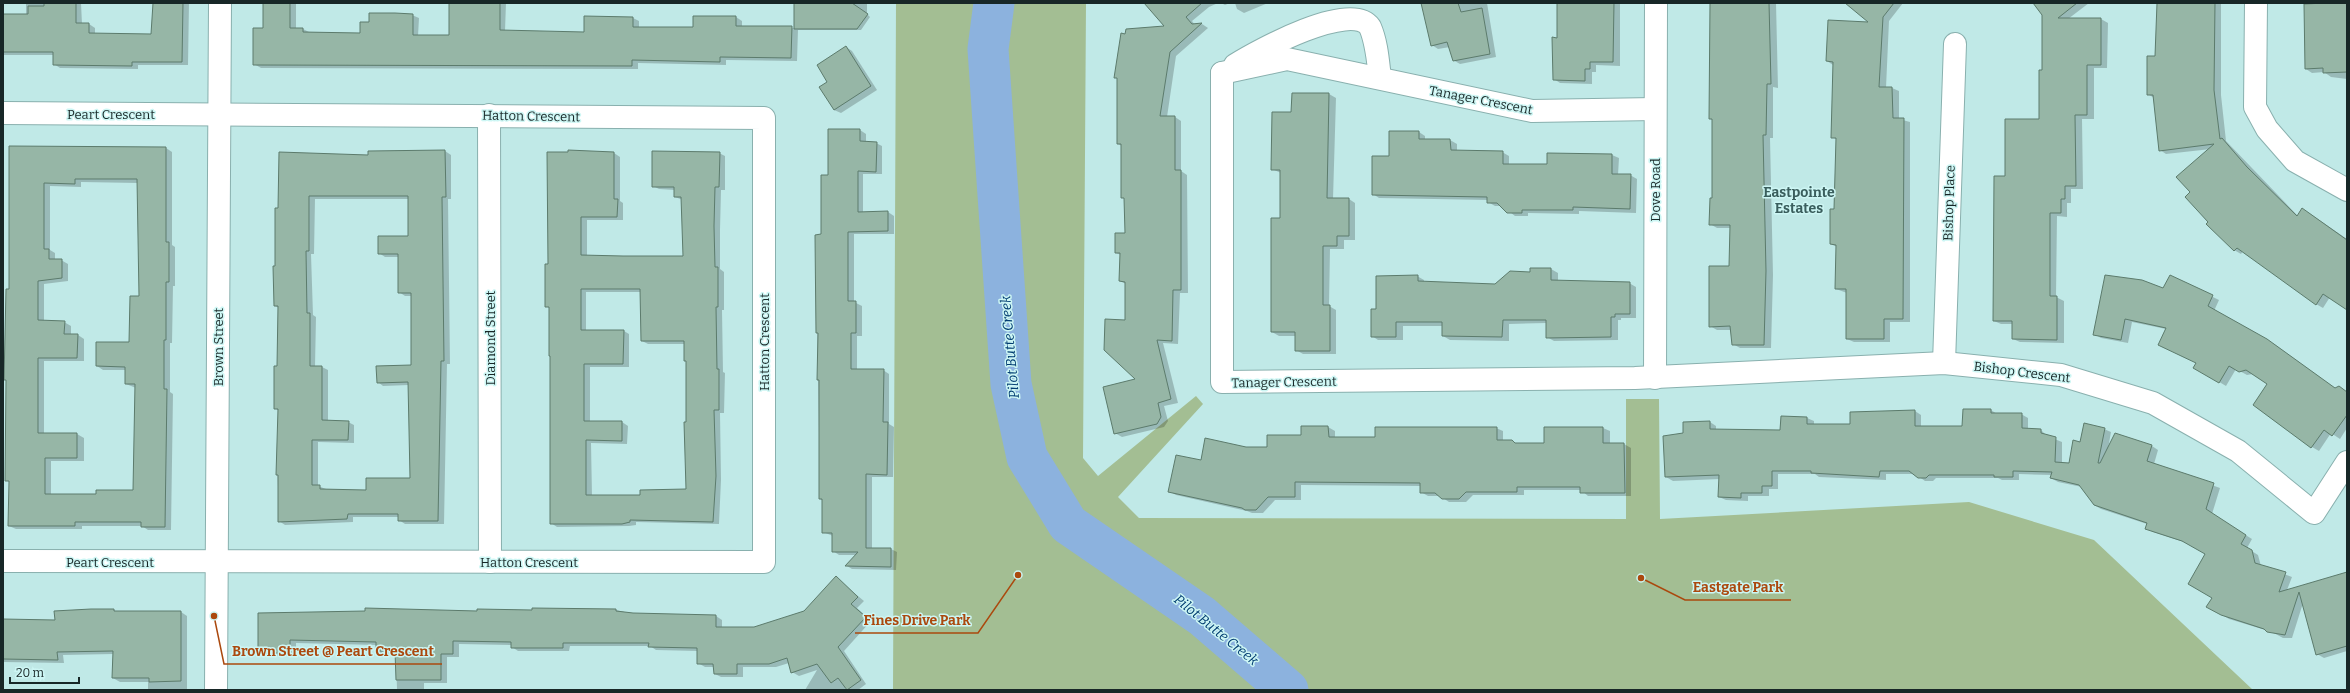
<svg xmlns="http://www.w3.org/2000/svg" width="2350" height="693" font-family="Bitter,serif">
<rect width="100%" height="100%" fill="#c0e9e7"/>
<polygon fill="#a3be93" points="896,3 1086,3 1083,458 1098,476 1196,396 1203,404 1118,497 1139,518 1626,519 1626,399 1659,399 1660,519 1969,502 2094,540 2253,690 893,690"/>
<g fill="#0003" fill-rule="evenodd">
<polygon points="26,3 81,3 82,24 89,24 95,28 95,34 152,35 153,3 189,3 188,65 138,65 138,69 60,68 54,64 54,55 3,55 3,15 26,15"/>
<polygon points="264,3 296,3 296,29 303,29 309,32 361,34 412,15 419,18 418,36 450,36 450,3 506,3 505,31 585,33 633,18 639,21 639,28 694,28 694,17 736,17 742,21 742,27 791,27 795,29 795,3 867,3 867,14 870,17 861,30 798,30 797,61 726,60 726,65 638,63 638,69 261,68 254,64 264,29"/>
<polygon points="1145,3 1218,3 1209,7 1192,21 1195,25 1202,24 1208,28 1176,56 1167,117 1175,117 1181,121 1181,171 1187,175 1188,293 1180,293 1178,344 1163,343 1178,403 1164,406 1168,421 1164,427 1122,437 1115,433 1137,380 1126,321 1126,284 1120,281 1121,255 1116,253 1126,234 1125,199 1122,197 1122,146 1118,144 1118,79 1115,77 1126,35 1166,27"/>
<polygon points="1221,3 1230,3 1225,5"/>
<polygon points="1235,3 1268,3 1244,13 1237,9"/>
<polygon points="1422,3 1487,3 1496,57 1460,64 1453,60 1450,47 1438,49 1432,45"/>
<polygon points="1558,3 1620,3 1620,66 1596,65 1596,72 1592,72 1592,84 1560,83 1554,79 1558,39"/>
<polygon points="1710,3 1776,3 1778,88 1773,87 1773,138 1770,138 1773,275 1771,348 1740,348 1733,344 1731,330 1717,330 1710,326 1730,267 1731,228 1717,228 1710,224 1713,199 1713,120 1710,119"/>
<polygon points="1847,3 1903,3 1889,21 1886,88 1892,88 1899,91 1899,119 1910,122 1910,322 1890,322 1890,342 1854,342 1847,339 1847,293 1836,289 1837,247 1831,244 1835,210 1836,139 1832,137 1833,65 1827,61 1871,23"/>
<polygon points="2034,3 2089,3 2068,19 2101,19 2108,23 2107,68 2094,68 2094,119 2082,119 2083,189 2071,189 2071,203 2067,203 2067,217 2057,216 2056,297 2064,301 2064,343 2020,342 2013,339 2013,324 2001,324 1994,321 2006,177 2040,120 2043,71 2043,15"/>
<polygon points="2158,3 2221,3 2221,95 2226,141 2298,216 2309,213 2347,239 2347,309 2330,297 2323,308 2316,304 2243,251 2241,254 2234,250 2210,222 2191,192 2211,149 2166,154 2160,150 2154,98 2148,94 2155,57"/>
<polygon points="2327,3 2347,3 2347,79 2331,77 2324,72 2312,73 2306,69"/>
<polygon points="846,47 852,51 877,90 841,113 834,110 829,82"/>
<polygon points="1329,94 1336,98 1333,199 1349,199 1355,203 1355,240 1344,240 1344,249 1330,249 1329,306 1336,310 1336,354 1303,354 1296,350 1296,336 1279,336 1272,332 1281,219 1281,173 1272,169 1292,113"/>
<polygon points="829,130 860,130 866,134 866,142 876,143 882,146 882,174 863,174 863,212 888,212 894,216 894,234 854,234 854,302 862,306 862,336 857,336 857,370 883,370 889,374 889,424 894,427 893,477 872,477 872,549 891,549 897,552 896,570 852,569 847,566 857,555 839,555 833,551 833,536 823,532 823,501 820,499 816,236 822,235 829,176"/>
<polygon points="1419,132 1425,136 1425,140 1450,140 1457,144 1457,151 1502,152 1509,156 1509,165 1548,165 1612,155 1619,158 1618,175 1630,175 1637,179 1636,213 1579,211 1579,214 1528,213 1528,216 1515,216 1502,206 1495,206 1488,202 1488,200 1379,198 1373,194 1390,157"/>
<path d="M10 147 166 148 172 152V245L175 247V286H173L172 343H170V392L173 394 171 530H148L142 526H82V529H16L9 526 10 482 6 480 7 381 5 380 10 290ZM81 182 138 183 140 297 130 343 97 366 103 370H126V384L136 388 134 491 97 495H51V461H84V438L77 434H44V361H84V339L78 335H71V326L64 322H44V284L68 281V264L61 260H55V253L50 250V186L81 187Z"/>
<path d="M445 151 451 155V199H448L450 364H447L444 524H405L399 520V517H353V522L285 525 279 521 277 453 279 411 275 408 278 367 279 308 275 306 279 209 369 156ZM315 199H409V237L379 253 385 257H399V292L405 296H412V366L378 382 383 386 409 385 411 479 367 491 326 489 318 486V442L354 443V425L348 422H328V370L322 367H315L316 317 313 315 311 254H314Z"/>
<path d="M614 153 620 157V201L623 203V220H587V256L684 257 683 200 675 197V190L659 189 653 186 719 153 725 156V190H721L720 230V269L724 272V310H722L723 372 725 373 724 413H720L721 480 719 524 636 522V525L629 526 557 527 551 523V356L550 308 546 306 549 265ZM586 292H641L642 341 648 344H685V360L687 362V490L641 496H592L591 443 627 444 628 426 622 422H590V367H629V334L624 331H586Z"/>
<polygon points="1551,269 1558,273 1558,281 1629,283 1636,287 1636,318 1621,318 1621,320 1618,320 1618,340 1554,341 1547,337 1547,323 1509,324 1509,341 1450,340 1443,336 1443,326 1403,326 1403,340 1378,340 1372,336 1377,310 1417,276 1424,280 1424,282 1496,285 1531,273"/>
<polygon points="2170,276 2219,300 2214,311 2274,344 2336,389 2339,387 2347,392 2347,428 2340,439 2331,433 2319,451 2312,447 2255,405 2268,384 2253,374 2247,375 2236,369 2226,386 2194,367 2197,363 2166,329 2132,322 2128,343 2101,338 2094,334 2164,290"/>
<polygon points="1991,410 1997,414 2021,414 2028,418 2028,429 2041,430 2047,436 2062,442 2062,464 2070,464 2080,443 2104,429 2111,432 2108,449 2152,446 2158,450 2154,464 2220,488 2212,514 2252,539 2247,548 2258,555 2261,566 2292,577 2287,590 2347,573 2347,651 2324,658 2317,654 2303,603 2292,638 2283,638 2272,632 2229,619 2208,606 2213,597 2207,554 2190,544 2153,532 2146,528 2147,524 2101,509 2094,505 2082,487 2058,482 2051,478 2052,475 2019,474 2019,480 2002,480 1998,478 1936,478 1933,481 1925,481 1915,474 1886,474 1886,480 1819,477 1815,474 1778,474 1778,489 1769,489 1769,496 1748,496 1748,501 1726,500 1719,497 1720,479 1673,481 1666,477 1684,434 1710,422 1716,426 1716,430 1781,431 1807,418 1814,421 1814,425 1851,425 1915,411 1921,415 1921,427 1963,427"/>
<polygon points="1302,427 1328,427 1335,431 1335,438 1376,438 1496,428 1503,431 1503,441 1516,444 1545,444 1603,428 1610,431 1610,444 1624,444 1631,448 1631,496 1588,496 1581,490 1524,490 1524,495 1473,495 1466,502 1449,502 1440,496 1428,496 1421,492 1421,486 1301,485 1301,500 1275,500 1263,513 1252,513 1247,511 1176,495 1169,491 1201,461 1246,448 1268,448 1302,436"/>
<polygon points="836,578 864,601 857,608 871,621 844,651 866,684 858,690 848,690 846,687 844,690 805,690 817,670 799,676 792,672 789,663 776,667 743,667 743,677 721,677 715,674 714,667 705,667 698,663 698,651 656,650 650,646 570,646 569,651 518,651 512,647 512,645 459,644 459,657 447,657 447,683 424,683 424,690 397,690 396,654 383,654 377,651 377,645 296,643 296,656 265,656 259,652 259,614 478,612 533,611 533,609 616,610 633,614 716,616 722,620 722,628 754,628 805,612"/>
<polygon points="114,610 117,612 181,612 187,616 187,690 148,690 148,682 120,682 113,678 114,654 63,655 64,663 3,662 3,620 56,621"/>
</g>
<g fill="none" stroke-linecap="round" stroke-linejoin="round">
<polyline stroke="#8cb2de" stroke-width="7" points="1083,534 1084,519"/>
<polyline stroke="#8cb2de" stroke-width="41" points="994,3 988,49 1011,384 1027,457 1068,524 1202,616 1288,690"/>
</g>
<g fill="#96b6a6" stroke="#5c7b6c" fill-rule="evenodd">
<polygon points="44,3 76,3 76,23 89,23 89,33 151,34 153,3 183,3 182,62 132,62 132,66 53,65 53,52 3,52 3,14 28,14 28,6 44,6"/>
<polygon points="263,3 290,3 290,28 303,28 303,32 360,33 360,22 369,22 369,13 395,13 413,14 413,35 449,35 449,3 500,3 500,30 584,32 584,16 633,17 633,27 693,27 693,16 736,16 736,26 792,26 791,58 720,57 720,62 632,60 632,66 253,65 253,28 263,28"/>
<polygon points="794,3 852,3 868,14 857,29 794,29"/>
<polygon points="1144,3 1202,3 1186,17 1192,24 1202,23 1170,52 1160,116 1175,116 1175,170 1181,170 1181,290 1173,290 1172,341 1157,340 1171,399 1158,403 1161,417 1157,424 1114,434 1103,387 1135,379 1104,350 1105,319 1125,320 1125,282 1119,281 1120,253 1115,253 1115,233 1125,233 1124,198 1121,198 1121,144 1117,144 1117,78 1114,78 1121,33 1125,34 1126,29 1164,26"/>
<polygon points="1421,3 1458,3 1461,12 1482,8 1490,54 1453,61 1447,42 1431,46"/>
<polygon points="1557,3 1614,3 1613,62 1590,62 1590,69 1585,69 1585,81 1553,80 1552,37 1557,38"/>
<polygon points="1710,3 1769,3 1771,84 1767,84 1766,135 1763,135 1766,271 1764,345 1732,345 1730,326 1709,327 1709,266 1729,266 1730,225 1709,225 1710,198 1712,198 1712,119 1709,119"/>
<polygon points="1845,3 1894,3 1883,17 1879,87 1892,87 1893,118 1904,118 1903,319 1884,319 1884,339 1846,339 1846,289 1835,289 1836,245 1830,244 1830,209 1834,209 1836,138 1831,138 1833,62 1826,61 1828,20 1868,22"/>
<polygon points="2033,3 2077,3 2058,18 2101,18 2101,65 2087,65 2087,115 2075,115 2076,186 2065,186 2065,199 2061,199 2061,213 2050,213 2050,296 2057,296 2057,340 2012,339 2012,321 1993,321 1994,176 2005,176 2005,119 2039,119 2039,70 2042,70 2042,15"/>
<polygon points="2157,3 2215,3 2214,90 2220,139 2222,138 2247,167 2297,216 2302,208 2347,240 2347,310 2323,294 2316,305 2237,248 2234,251 2206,224 2208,222 2185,197 2190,192 2176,177 2214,144 2159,151 2153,95 2147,95 2147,56 2155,56"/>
<polygon points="2326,3 2347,3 2347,72 2323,73 2323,68 2305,69 2304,4"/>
<polygon points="846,46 871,86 834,110 819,87 827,82 817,65"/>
<polygon points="1292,93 1329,93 1327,198 1349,198 1349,236 1337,236 1337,246 1323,246 1323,305 1330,305 1330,351 1295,351 1295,332 1271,332 1271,218 1280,218 1280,170 1271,170 1272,112 1291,112"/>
<polygon points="828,129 860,129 860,141 877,142 876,172 858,171 858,212 888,211 888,231 848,232 848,301 856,301 856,333 851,333 851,369 884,369 883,422 888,422 887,475 866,474 866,548 891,548 891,567 845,566 858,552 832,552 832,533 822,533 822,499 819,499 819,380 817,380 818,333 816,333 815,235 821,234 821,175 828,175"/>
<polygon points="1389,131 1419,131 1419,139 1450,139 1451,150 1503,151 1503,164 1547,164 1547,153 1612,154 1612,174 1631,174 1630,209 1573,207 1573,210 1522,210 1522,213 1507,213 1497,203 1487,203 1487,197 1372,195 1372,156 1389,156"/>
<path d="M9 146 166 147V242H169V282H166V340H164V389H167L165 527H141V522H75V526H8L9 481H5L6 380H4L6 289H9ZM75 179H137L139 296H130L129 342H96V366L125 367V384H135L133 490H96V494H45V458H77V433H38V358H77L78 334H64L65 321 38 320V281L62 278V259H49V249H44V183L75 184Z"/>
<path d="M445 150 446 197H442L444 361H441L438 521H398V514H348L347 519 278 522V475H276L278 409H274V366H277L278 306H274L273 266H275V208H278L279 152 368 155V151ZM309 196H408V236H378V254H398V293H411V365L376 366 377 383 408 382 410 478H366V490L320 489V485H312V440H348L349 421 322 420V366H310V313H307L306 251H309Z"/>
<path d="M568 150 614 152V199H618L617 217H581V255L623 256H683L681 197H674V187H652V151L720 152 719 187H715L714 226 715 267H718V307H716L717 369H719V410H714L716 476 713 522 630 520V522L622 524H550V356H549V307H545V264H548L547 152H568ZM581 289H640L641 341H684V361H686V422H684L686 489 640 490V495H586V440L622 441V421H584V364H623L624 330H581Z"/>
<polygon points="1530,268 1551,268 1551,280 1630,282 1630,314 1615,314 1615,317 1611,317 1611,337 1546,338 1546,320 1503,320 1502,337 1442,336 1442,322 1396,322 1396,337 1371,337 1371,309 1376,309 1376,276 1418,275 1418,281 1495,284 1510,271 1530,272"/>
<polygon points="2105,275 2142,280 2163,288 2170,275 2213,295 2208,306 2267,339 2335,388 2339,386 2347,392 2347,415 2332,436 2324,430 2311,448 2253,405 2267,384 2246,370 2239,372 2229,366 2219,383 2193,368 2196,363 2158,345 2166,328 2125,319 2121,340 2093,335"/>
<polygon points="1963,409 1991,409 1991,413 2022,413 2022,428 2041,429 2041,433 2056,437 2055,462 2069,463 2073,440 2080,442 2084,423 2105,428 2098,463 2100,463 2115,433 2152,445 2147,461 2214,483 2206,509 2246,535 2241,544 2252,550 2255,563 2286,572 2279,592 2347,572 2347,646 2316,655 2299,592 2285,635 2267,632 2264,629 2221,615 2206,607 2212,598 2188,584 2205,554 2182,541 2145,529 2147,523 2094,505 2079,485 2050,478 2052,472 2013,471 2013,477 1994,477 1994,475 1929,475 1926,478 1918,478 1909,471 1880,471 1879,477 1811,473 1811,471 1772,471 1772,486 1762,486 1762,493 1741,493 1741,498 1718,497 1719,475 1665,477 1663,436 1683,433 1683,422 1710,421 1710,429 1780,430 1781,416 1807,417 1807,424 1850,424 1850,412 1915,410 1915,426 1962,426"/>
<polygon points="1301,426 1328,426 1329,437 1375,437 1375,427 1497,427 1497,440 1512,440 1515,443 1544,443 1544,427 1603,427 1603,443 1624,443 1625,493 1580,493 1580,487 1517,487 1517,492 1466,492 1459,499 1442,499 1435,493 1420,493 1420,483 1295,482 1295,497 1268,497 1256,510 1245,510 1242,508 1168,492 1176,455 1201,460 1205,438 1246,447 1267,447 1267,435 1301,435"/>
<polygon points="836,576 858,597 851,604 866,617 838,647 861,680 847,690 838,678 831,683 817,664 791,673 787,658 769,664 737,664 737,674 714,674 713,664 697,664 697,648 648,647 649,643 563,643 563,648 511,648 511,642 453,641 453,654 441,654 441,680 396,680 395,651 376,651 376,642 290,640 290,653 258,653 258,613 365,611 365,608 477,611 477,609 532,610 532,608 616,609 616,611 633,613 716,615 716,627 754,627 804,611"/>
<polygon points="91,609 114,609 114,611 181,611 181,681 149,682 149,678 112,678 113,651 57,652 58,660 3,659 3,619 55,620 54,611"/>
</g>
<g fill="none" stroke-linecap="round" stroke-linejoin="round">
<defs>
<g id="minor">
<polyline points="2256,3 2255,107 2267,129 2295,161 2347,190"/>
<path d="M1235 65C1259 50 1351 0 1370 27 1377 43 1378 62 1380 78"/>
<polyline points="1222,73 1222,382 1635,378 1944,363 2061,375 2153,403 2238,451 2314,513 2347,462"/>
<polyline points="1222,73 1287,59 1532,111 1655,109"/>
<polyline points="3,113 764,118 764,562 3,561"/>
<polyline points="489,115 490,562"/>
<polyline points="1944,363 1955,44"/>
<polyline points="1655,378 1656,3"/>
<polyline points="216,690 220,3"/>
</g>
</defs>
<use href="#minor" stroke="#89b0ae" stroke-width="24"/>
<use href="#minor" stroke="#fff" stroke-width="22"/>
</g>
<g text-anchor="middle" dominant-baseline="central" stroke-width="3" stroke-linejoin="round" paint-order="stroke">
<g font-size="13" fill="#182727" stroke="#cdf6f4">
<text transform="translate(1481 100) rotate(11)">Tanager Crescent</text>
<text x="111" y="114">Peart Crescent</text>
<text transform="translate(531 116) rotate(1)">Hatton Crescent</text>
<text transform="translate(1655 190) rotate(-90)">Dove Road</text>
<text transform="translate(1949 203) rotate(-88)">Bishop Place</text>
<text transform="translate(490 338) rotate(-90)">Diamond Street</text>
<text transform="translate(764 342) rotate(-90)">Hatton Crescent</text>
<text transform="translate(218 347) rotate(-90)">Brown Street</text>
<text transform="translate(2022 372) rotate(7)">Bishop Crescent</text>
<text transform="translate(1284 382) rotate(-1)">Tanager Crescent</text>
<text x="110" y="562">Peart Crescent</text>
<text x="529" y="562">Hatton Crescent</text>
</g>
<g font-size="14" font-weight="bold" fill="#3a5e5d" stroke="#cdf6f4">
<text x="1799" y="192">Eastpointe<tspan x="1799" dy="16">Estates</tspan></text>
</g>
<g font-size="14" font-style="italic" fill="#013c71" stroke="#cdf6f4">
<text transform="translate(1010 347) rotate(-95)">Pilot Butte Creek</text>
<text transform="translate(1216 630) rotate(39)">Pilot Butte Creek</text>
</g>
</g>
<path fill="none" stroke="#ab490e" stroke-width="1.5" d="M1641 578L1685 600H1791M1018 575L978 633H855M214 616L224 664H442"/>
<g fill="#ab490e" stroke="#cdf6f4" stroke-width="1.5">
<circle cx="1641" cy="578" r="4"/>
<circle cx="1018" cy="575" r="4"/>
<circle cx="214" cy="616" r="4"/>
</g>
<g font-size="14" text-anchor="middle" font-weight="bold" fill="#ab490e" stroke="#cdf6f4" stroke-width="3" stroke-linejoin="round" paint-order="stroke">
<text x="1738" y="592">Eastgate Park</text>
<text x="917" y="625">Fines Drive Park</text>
<text x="333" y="656">Brown Street @ Peart Crescent</text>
</g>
<rect width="2350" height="693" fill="none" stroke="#182727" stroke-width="8"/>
<path d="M10 677v6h69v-6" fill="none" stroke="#182727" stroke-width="2"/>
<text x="16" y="677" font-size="12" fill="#182727" stroke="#cdf6f4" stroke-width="3" paint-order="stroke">20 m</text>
</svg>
